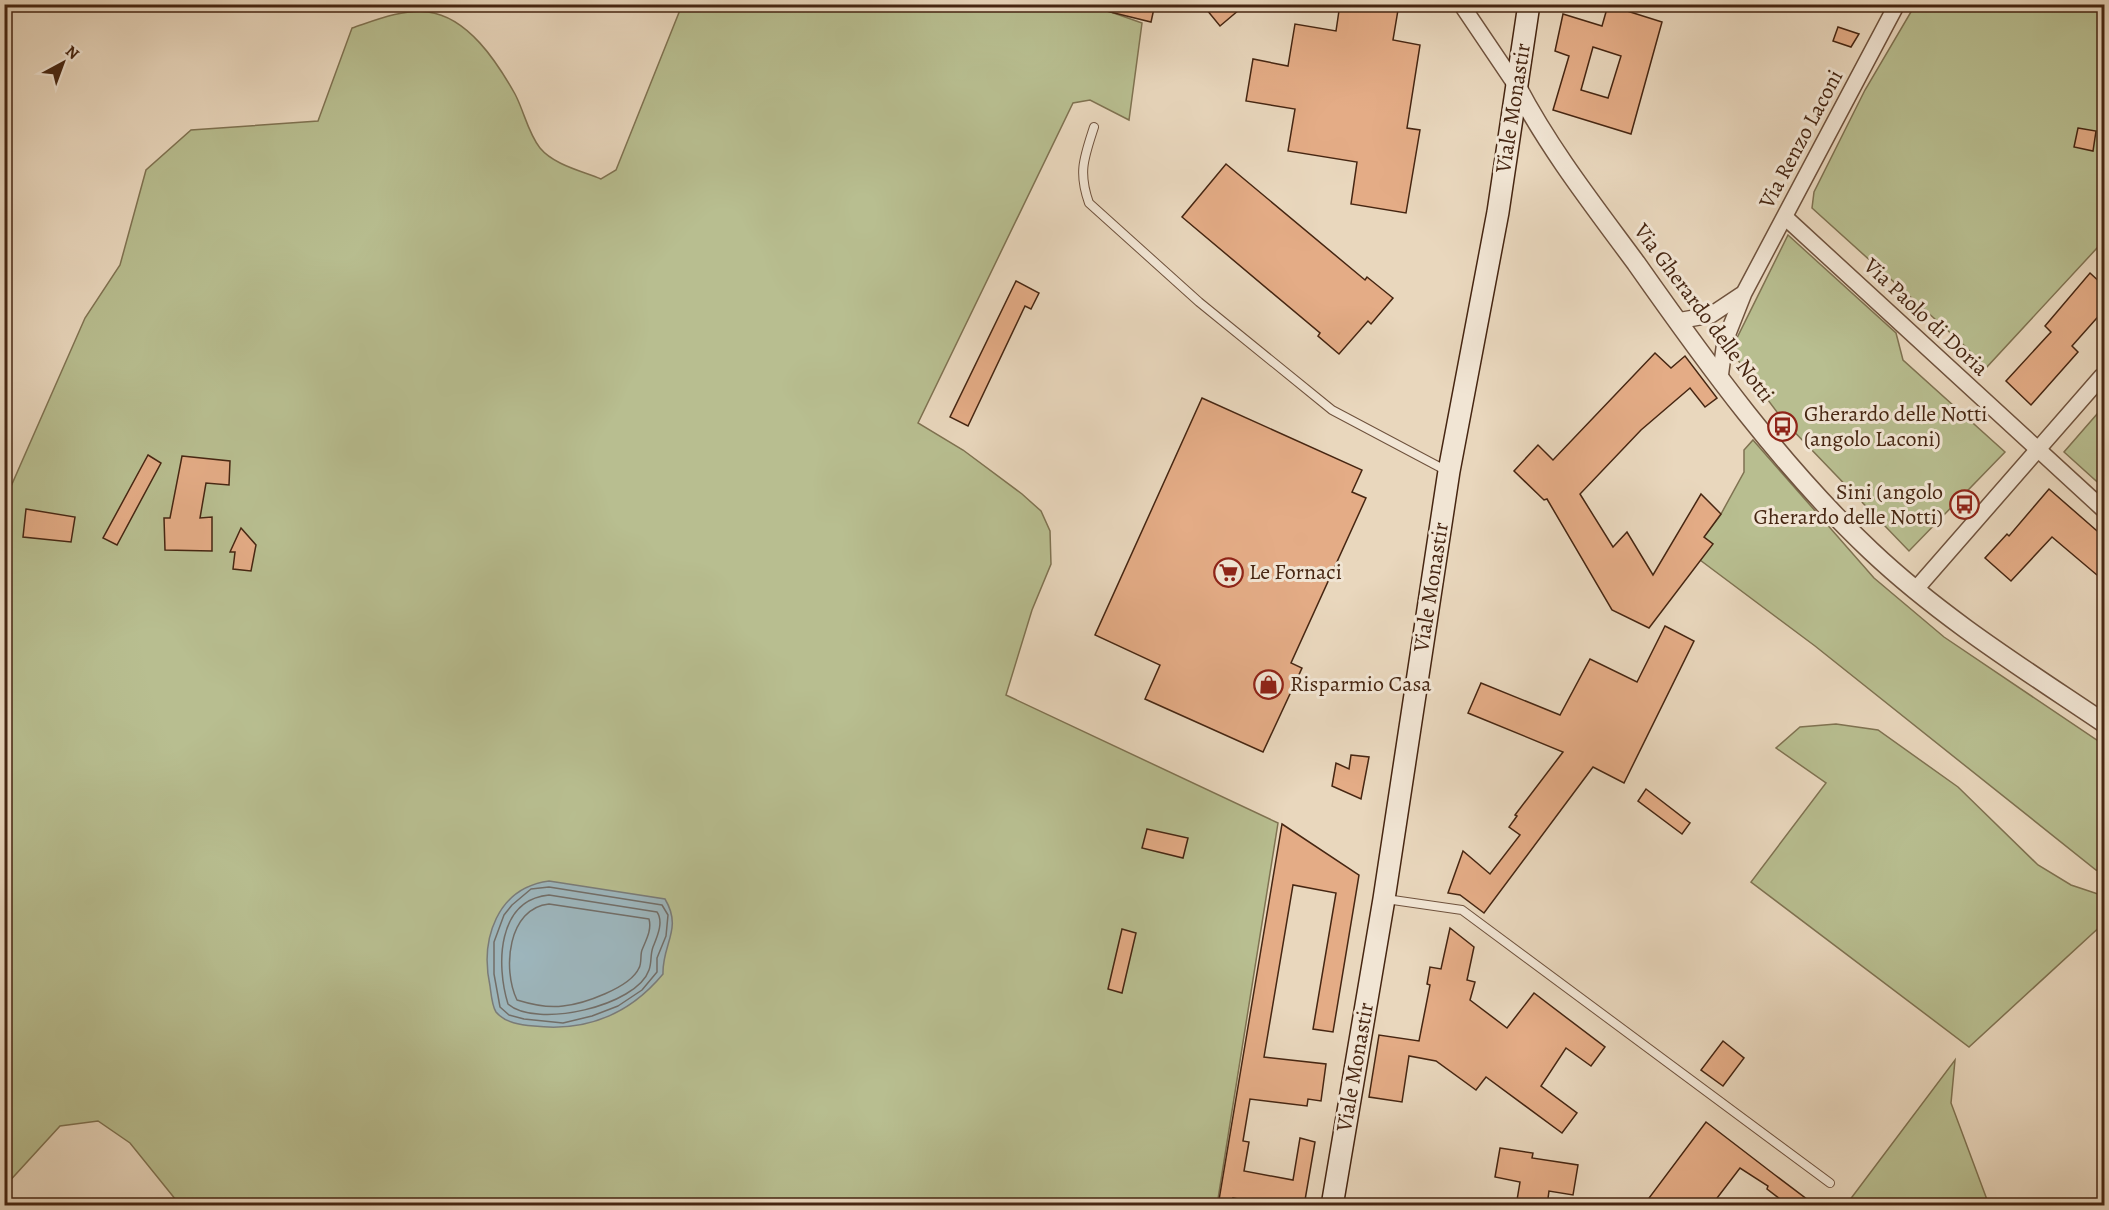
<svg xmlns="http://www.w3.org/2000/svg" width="2109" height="1210" font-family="Alegreya,serif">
<rect width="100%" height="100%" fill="#e9d7bd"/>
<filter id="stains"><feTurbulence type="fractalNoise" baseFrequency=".00333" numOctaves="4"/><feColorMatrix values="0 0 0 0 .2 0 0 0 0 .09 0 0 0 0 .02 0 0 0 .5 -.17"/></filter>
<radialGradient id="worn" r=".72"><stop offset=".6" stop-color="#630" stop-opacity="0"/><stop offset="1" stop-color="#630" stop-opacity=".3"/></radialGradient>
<g fill="#b8be90" stroke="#7f7251" stroke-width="1.5">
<path d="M1088 4 1142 23 1129 120 1090 100 1073 103 918 423 963 450 1022 494 1041 511 1050 531 1051 564 1032 610 1006 695 1278 823 1217 1205H180L130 1143 98 1121 60 1126 5 1186V500L85 318 120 265 146 170 191 130 318 121 352 28C376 20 402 9 428 12 468 17 497 62 515 94 524 111 528 133 540 148 554 165 582 171 601 179L616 170 682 5Z"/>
<polygon points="1915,5 2104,5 2104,254 2098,247 1985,369 1967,348 1812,208 1814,192 1865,90"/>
<polygon points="1788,235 1896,333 1903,360 2005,452 1909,551 1783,420 1734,355 1733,346"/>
<polygon points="2104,406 2104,488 2064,452"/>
<polygon points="1753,440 1874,578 1944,637 2104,745 2104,872 2096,870 1815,646 1700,560 1704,537 1721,514 1744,472 1744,450"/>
<polygon points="1836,724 1878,730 1958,787 2038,865 2071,885 2104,896 2104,923 1969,1047 1751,882 1826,783 1776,748 1800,727"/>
<polygon points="1955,1060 1951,1103 1989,1205 1846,1205"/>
</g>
<path fill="#9db6bd" stroke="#7a7c79" stroke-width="1.5" d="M549 881 665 899C683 929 662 944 663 974 629 1015 587 1032 534 1026 521 1025 505 1023 496 1012 492 1006 491 993 490 986 480 939 497 888 549 881Z"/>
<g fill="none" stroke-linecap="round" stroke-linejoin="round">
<g stroke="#726e68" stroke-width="1.5">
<polygon points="549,887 662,905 668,915 666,936 657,958 657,972 642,990 618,1006 592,1016 563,1023 524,1019 509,1015 500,1007 494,974 494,942 504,915 512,905 531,889"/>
<path d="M549 895 657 912C664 922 657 937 653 947 650 955 652 962 649 970 637 1006 536 1029 508 1004 496 965 497 900 549 895Z"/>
<path d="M549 904 649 919C652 930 646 940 642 950 640 955 642 963 639 968 630 988 583 1004 563 1006 549 1008 530 1004 517 1000 502 969 508 908 549 904Z"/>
</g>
</g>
<g fill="#e4ac86" stroke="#462612" stroke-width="1.5" fill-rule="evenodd">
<polygon points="1103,4 1155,4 1151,22 1102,10"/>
<polygon points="1202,4 1246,4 1220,26"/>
<polygon points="1340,4 1399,4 1393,40 1420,45 1407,128 1420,130 1406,213 1351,204 1357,162 1288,151 1295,109 1246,101 1253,59 1288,66 1295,24 1336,31"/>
<path d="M1608 5 1662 22 1631 134 1553 110 1569 56 1555 51 1563 14 1602 26ZM1593 47 1621 56 1608 98 1581 90Z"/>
<polygon points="1838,27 1859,34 1851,47 1833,41"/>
<polygon points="2078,128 2096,131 2093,151 2074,147"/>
<polygon points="1226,164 1365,280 1367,277 1393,298 1371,324 1368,321 1339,354 1318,336 1320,333 1182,217"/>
<polygon points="2090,273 2104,286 2104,310 2072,346 2078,352 2031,405 2006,381 2051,332 2045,326"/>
<polygon points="1016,281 1039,293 1031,309 1025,306 968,426 950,417"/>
<polygon points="1655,353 1671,368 1685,356 1717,398 1705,407 1690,388 1641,430 1580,494 1613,547 1627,532 1653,575 1701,494 1721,514 1704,537 1713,544 1649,628 1612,610 1547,499 1544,500 1514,471 1538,445 1553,460"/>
<polygon points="1202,398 1362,470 1352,492 1366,498 1291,663 1302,668 1263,752 1145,699 1160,665 1095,635"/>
<polygon points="148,455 161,463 117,545 103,538"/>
<polygon points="182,456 230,461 229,485 206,483 200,518 212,517 212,551 165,550 164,518 170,518"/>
<polygon points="2049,489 2104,537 2104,581 2052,537 2011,581 1985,558 2007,534 2009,536"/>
<polygon points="26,509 75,517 71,542 23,537"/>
<polygon points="241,528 256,545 251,571 233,569 235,552 230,552"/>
<polygon points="1665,626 1694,641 1624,783 1593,767 1484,913 1460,895 1448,893 1463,851 1490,874 1520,835 1509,827 1517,816 1515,815 1563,752 1468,713 1481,683 1560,715 1590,659 1637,682"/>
<polygon points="1351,755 1369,757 1361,799 1332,786 1336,763 1349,769"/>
<polygon points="1646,789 1690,823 1682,834 1638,801"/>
<polygon points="1282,824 1359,875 1333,1032 1313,1029 1336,893 1293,885 1264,1057 1326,1064 1321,1101 1308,1099 1307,1106 1250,1099 1243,1141 1249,1142 1244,1171 1293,1180 1300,1138 1315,1142 1304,1206 1272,1206 1233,1198 1232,1206 1218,1206"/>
<polygon points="1147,829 1188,838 1183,858 1142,848"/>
<polygon points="1450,928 1474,947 1467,980 1475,982 1470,1000 1507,1028 1534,993 1605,1047 1591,1066 1566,1048 1541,1086 1577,1113 1562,1133 1486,1077 1476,1090 1436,1061 1409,1056 1402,1102 1369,1097 1379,1035 1419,1041 1430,985 1427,984 1430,967 1441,969"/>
<polygon points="1122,929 1136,933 1122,993 1108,989"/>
<polygon points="1723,1041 1744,1058 1723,1086 1701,1070"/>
<polygon points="1706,1122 1775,1175 1816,1206 1789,1206 1767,1189 1768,1186 1740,1168 1711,1206 1659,1206 1649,1198"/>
<polygon points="1500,1148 1533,1153 1532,1158 1578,1165 1573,1195 1549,1191 1547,1206 1516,1206 1520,1182 1495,1177"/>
</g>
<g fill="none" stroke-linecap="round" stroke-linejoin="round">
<defs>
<g id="service">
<path d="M1094 127C1084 158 1078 172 1089 203L1199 302 1332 410 1447 471"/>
<polyline points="1386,899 1462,910 1830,1183"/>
</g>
<g id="minor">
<polyline points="1461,4 1517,87"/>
<polyline points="1786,218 2104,510"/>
<polyline points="1677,321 1711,315 1741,295"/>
<polyline points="1720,378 1725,341 1744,293 1897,4"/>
<polyline points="1916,589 2102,376 2104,379"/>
</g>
<path id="tertiary" d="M1517 87C1550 150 1594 206 1636 263 1707 364 1781 466 1871 551 1942 618 2024 669 2104 723"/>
<polyline id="secondary" points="1332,1206 1384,899 1449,471 1498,212 1529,4"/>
</defs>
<use href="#service" stroke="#6f523d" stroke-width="10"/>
<use href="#minor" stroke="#6f523d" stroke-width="18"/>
<use href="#tertiary" stroke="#6f523d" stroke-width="21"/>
<use href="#secondary" stroke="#462612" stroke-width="24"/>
<use href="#service" stroke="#f1e5d4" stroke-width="8"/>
<use href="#minor" stroke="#f1e5d4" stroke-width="15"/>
<use href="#tertiary" stroke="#f1e5d4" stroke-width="18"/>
<use href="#secondary" stroke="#f1e5d4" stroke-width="21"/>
</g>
<defs>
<symbol id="bus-ring" viewBox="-11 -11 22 22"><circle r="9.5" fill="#f1e5d4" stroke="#8f2418" stroke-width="1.5"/><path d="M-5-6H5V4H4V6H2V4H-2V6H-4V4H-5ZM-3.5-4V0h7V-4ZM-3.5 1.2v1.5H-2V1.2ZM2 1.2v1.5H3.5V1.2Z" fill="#8f2418"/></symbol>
<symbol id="supermarket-ring" viewBox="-11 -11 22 22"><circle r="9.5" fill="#f1e5d4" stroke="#8f2418" stroke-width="1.5"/><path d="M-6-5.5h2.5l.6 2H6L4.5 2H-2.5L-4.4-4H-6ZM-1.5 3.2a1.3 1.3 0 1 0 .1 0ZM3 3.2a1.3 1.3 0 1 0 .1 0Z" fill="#8f2418"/></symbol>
<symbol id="shop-ring" viewBox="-11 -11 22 22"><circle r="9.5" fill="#f1e5d4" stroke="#8f2418" stroke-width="1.5"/><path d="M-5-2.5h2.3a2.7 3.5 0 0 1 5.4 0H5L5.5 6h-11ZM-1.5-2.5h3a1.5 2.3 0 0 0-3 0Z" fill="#8f2418"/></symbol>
</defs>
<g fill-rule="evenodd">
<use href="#bus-ring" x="1766" y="410" width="33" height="33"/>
<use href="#bus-ring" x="1948" y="488" width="33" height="33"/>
<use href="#supermarket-ring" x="1212" y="556" width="33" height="33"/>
<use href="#shop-ring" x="1252" y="668" width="33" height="33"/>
</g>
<g text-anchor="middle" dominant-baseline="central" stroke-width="6" stroke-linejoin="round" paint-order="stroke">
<g font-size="22" fill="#462612" stroke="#f1e5d4">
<text transform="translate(1513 108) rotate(-81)">Viale Monastir</text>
<text transform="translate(1801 139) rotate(-62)">Via Renzo Laconi</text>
<text transform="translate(1704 313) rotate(53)">Via Gherardo delle Notti</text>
<text transform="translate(1926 317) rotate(43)">Via Paolo di Doria</text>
<text transform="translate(1431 587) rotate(-81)">Viale Monastir</text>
<text transform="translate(1355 1067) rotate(-80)">Viale Monastir</text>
</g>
<g font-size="22" fill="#462612" stroke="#f1e5d4" text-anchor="start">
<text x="1804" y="414">Gherardo delle Notti<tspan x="1804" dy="25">(angolo Laconi)</tspan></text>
<text x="1943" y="492" text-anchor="end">Sini (angolo<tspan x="1943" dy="25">Gherardo delle Notti)</tspan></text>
<text x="1249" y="572">Le Fornaci</text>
<text x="1290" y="684">Risparmio Casa</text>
</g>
</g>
<rect width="2109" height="1210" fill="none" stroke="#e9d7bd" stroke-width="24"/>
<rect x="6" y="6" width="2097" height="1198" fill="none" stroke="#462612" stroke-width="3"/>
<rect x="12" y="12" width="2085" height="1186" fill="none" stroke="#462612" stroke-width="1.5"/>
<g transform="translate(63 63) rotate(41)" stroke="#f1e5d4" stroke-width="4.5" paint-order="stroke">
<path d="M0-4.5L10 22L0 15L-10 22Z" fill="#462612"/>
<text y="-9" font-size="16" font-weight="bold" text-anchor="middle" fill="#462612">N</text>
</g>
<rect width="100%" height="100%" filter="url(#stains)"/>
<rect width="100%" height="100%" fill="url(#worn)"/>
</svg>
